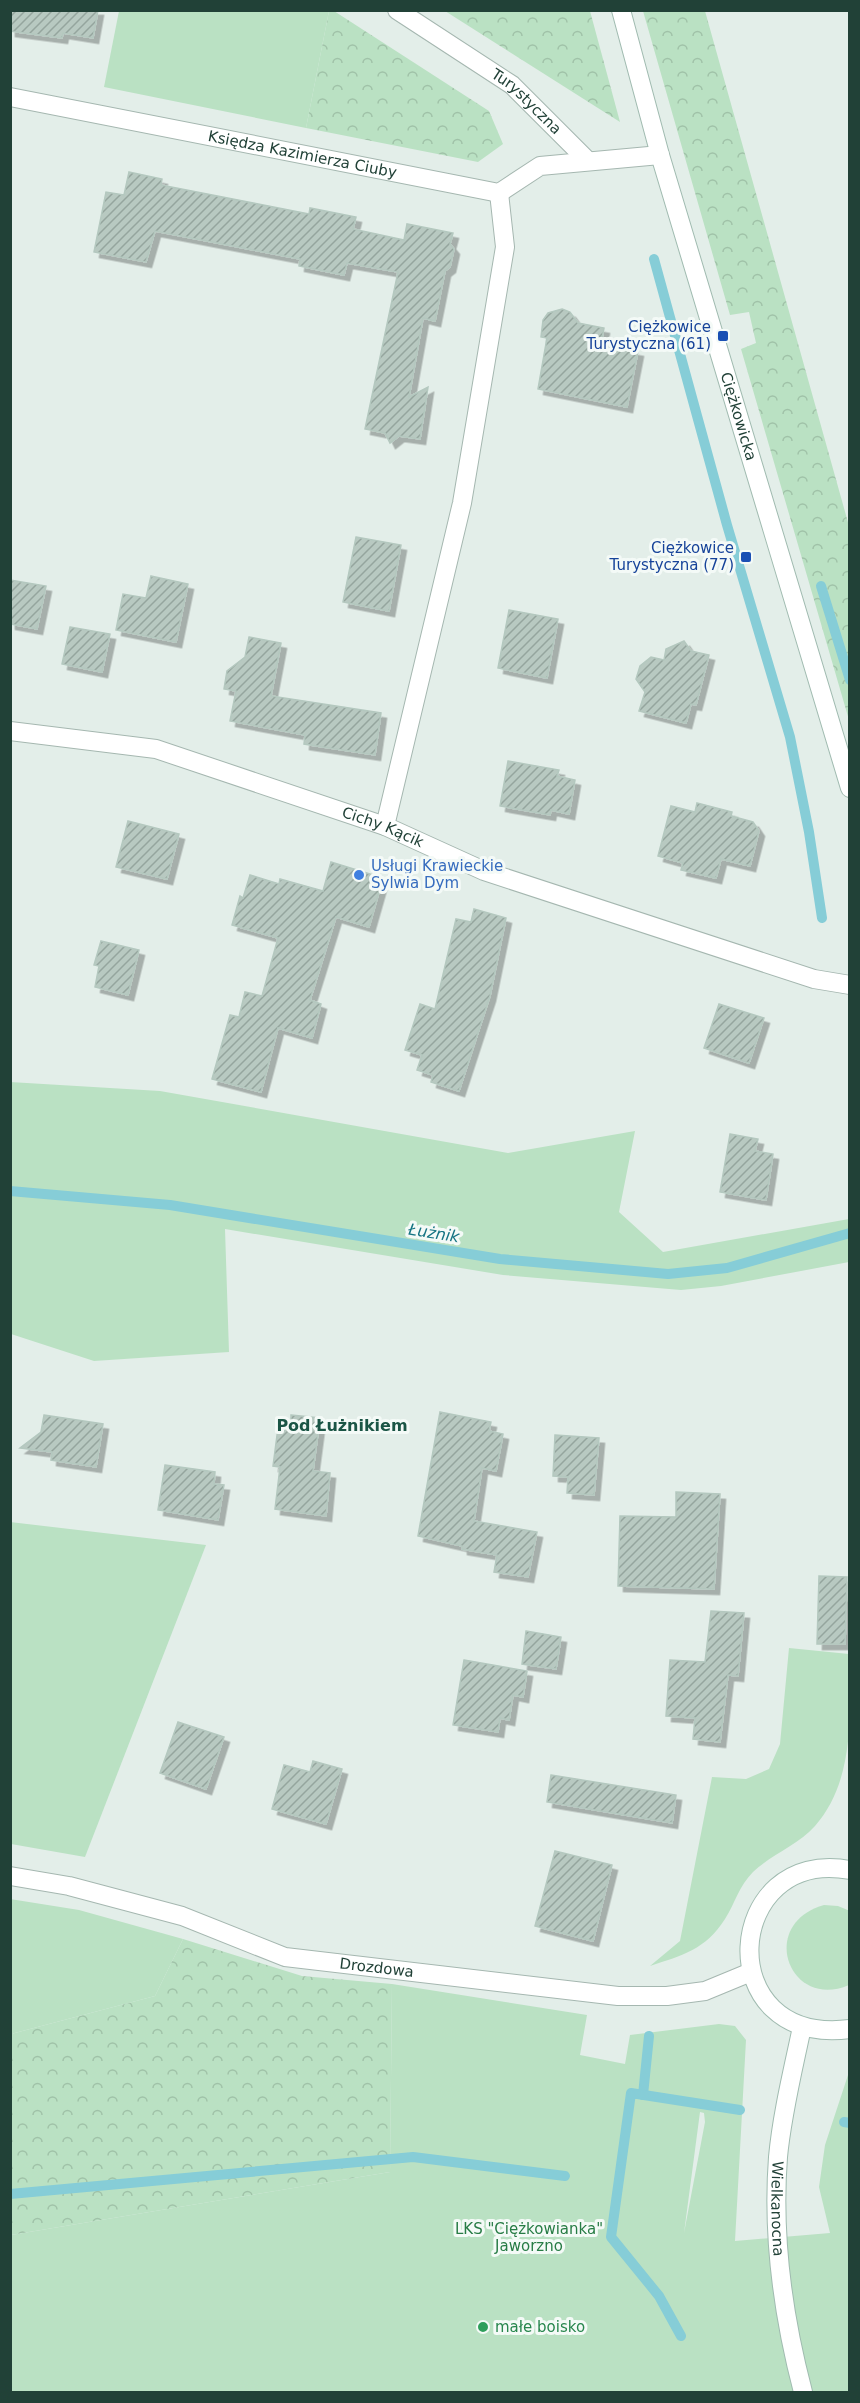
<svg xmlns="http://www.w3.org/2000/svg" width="860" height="2403" font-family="'DejaVu Sans',sans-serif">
<defs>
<pattern id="forest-crowns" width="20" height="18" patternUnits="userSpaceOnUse" patternTransform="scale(1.5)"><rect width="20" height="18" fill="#bae1c3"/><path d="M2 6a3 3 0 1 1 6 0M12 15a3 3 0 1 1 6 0" fill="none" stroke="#a0c2a8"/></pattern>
<pattern id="building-hatch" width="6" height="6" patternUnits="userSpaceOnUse" patternTransform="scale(1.5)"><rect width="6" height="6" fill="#b8c9c1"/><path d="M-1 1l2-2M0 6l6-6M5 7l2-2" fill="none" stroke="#95a59e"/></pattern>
<filter id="shadow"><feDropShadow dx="5.5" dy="5.5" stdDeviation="0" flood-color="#0004"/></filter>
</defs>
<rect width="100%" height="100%" fill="#e3eee9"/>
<g fill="#bae1c3" fill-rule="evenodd">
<polygon points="119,11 329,11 306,128 104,87"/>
<polygon points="10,1082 160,1091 508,1153 635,1131 619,1212 663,1252 849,1219 849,1262 721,1286 681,1290 503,1275 225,1229 229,1352 94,1361 11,1334"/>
<polygon points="10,1522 206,1545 85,1857 11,1844"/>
<path d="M789 1648 849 1654C850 1711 856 1779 815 1826 798 1845 772 1854 753 1872 739 1886 735 1903 725 1919 705 1950 683 1955 650 1966L680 1941 712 1777 746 1779 769 1769 780 1744Z"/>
<polygon points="10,1899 79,1910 183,1939 155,1996 11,2034"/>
<path d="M824 1905 838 1906 850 1911 849 1985C789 2011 757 1924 824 1905Z"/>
<path d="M392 1984 587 2015 580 2055 625 2064 630 2035 719 2024 735 2026 746 2040 735 2241 830 2233 819 2187 825 2145 849 2072V2392H11V2235L390 2172ZM700 2112 704 2113 705 2122 684 2233Z"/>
</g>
<g fill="url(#forest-crowns)">
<polygon points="329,11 334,11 489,111 503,144 478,162 306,128"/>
<polygon points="445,11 590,11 620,122"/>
<polygon points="643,11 705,11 849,526 849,720 741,349 756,343 749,312 730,315"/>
<polygon points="183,1939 302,1976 392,1984 390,2172 11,2235 11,2034 155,1996"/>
</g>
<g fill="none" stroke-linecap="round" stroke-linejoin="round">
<g stroke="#86cdd7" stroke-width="10">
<polyline points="654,259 727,525 790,737 809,832 822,918"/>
<polyline points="821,586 850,680"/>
<polyline points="10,1191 170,1205 500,1259 668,1274 727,1268 850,1233"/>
<polyline points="643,2095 649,2036"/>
<polyline points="844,2122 850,2123"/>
<polyline points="10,2194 413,2157 565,2176"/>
<polyline points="681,2336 659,2296 611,2237 631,2093 740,2110"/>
</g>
</g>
<g fill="url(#building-hatch)" stroke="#b4c8bf" stroke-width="1.5" filter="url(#shadow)">
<polygon points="10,10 98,10 93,38 63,33 62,38 10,31"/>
<polygon points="129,172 162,179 161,185 309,214 310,208 356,217 353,229 404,240 407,224 453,233 450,244 454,249 450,267 445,271 435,321 423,318 409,397 428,387 420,439 399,436 390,443 385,433 365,429 398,272 347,263 344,275 299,266 300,259 155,231 146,262 94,252 106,192 124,195"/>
<polygon points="562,309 570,312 578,323 604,328 601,344 638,351 627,407 538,389 547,338 541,337 543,320 548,313"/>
<polygon points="356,537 401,545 389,611 343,602"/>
<polygon points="151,576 188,584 176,642 116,630 123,594 146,598"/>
<polygon points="10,580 46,586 37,629 10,624"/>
<polygon points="509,610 558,619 547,678 498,668"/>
<polygon points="70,627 110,634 102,672 62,664"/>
<polygon points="249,637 281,643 271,696 381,713 375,755 304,744 305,735 230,721 236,691 224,689 227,671 245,657"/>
<polygon points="684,641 691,651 709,655 696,705 691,704 686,723 639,711 645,692 636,679 640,666 651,657 664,660 666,649"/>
<polygon points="508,761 559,770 557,776 575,780 569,814 551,810 550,815 500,806"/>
<polygon points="697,803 732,812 731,816 753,822 759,831 750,866 721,859 716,878 681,870 683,863 658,856 671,806 695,812"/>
<polygon points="128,821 179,834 167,879 116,867"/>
<polygon points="331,862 383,878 369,927 336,917 310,1000 321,1004 312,1038 278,1028 261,1092 212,1079 230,1015 239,1017 245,992 262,996 278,938 232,925 240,896 243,898 250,875 279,884 280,879 323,891"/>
<polygon points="474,909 506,918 490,996 459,1091 431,1082 433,1075 417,1070 422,1055 405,1050 420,1004 435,1009 456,919 471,922"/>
<polygon points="101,941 139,950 128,995 95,987 99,966 94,965"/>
<polygon points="719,1004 764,1018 749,1063 704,1048"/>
<polygon points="730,1134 758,1139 755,1151 773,1154 766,1200 720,1192"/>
<polygon points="440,1412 491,1422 489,1431 503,1434 496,1471 482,1468 474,1521 537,1532 528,1577 494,1572 497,1555 462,1549 462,1546 418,1536"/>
<polygon points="44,1415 103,1424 96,1467 51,1460 52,1452 20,1448 41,1432"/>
<polygon points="291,1415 320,1418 313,1471 330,1473 326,1516 275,1509 280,1467 273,1466 279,1420 291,1422"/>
<polygon points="555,1435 599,1438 594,1495 567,1493 568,1477 553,1476"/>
<polygon points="165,1465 215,1472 214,1484 224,1485 218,1520 158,1510"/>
<polygon points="676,1492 720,1494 714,1589 618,1586 620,1516 676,1517"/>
<polygon points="819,1576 847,1577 845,1644 817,1644"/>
<polygon points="711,1611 744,1613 738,1676 728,1675 720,1742 693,1739 695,1718 666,1716 670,1660 705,1662"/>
<polygon points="526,1631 561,1637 556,1669 522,1664"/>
<polygon points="464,1660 527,1671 523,1697 513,1695 509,1720 500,1718 498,1732 453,1725"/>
<polygon points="178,1722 224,1737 206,1789 160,1773"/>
<polygon points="313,1761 342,1769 326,1824 272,1809 284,1765 310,1772"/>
<polygon points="551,1775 676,1795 672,1823 547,1802"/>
<polygon points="555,1851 612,1865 593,1941 535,1926"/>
</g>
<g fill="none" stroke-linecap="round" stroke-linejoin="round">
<defs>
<g id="street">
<path id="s1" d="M397 10 512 85 588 161"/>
<path id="s2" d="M10 97 499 193 540 166 660 155"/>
<path id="s3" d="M10 731 156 749 385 826 484 871 814 979 850 985"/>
<polyline points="385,826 462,503 505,247 499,193"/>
<path id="s4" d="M10 1876 69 1886 182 1916 285 1957 618 1996H667L705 1991 751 1972"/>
</g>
<g id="secondary">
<path id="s5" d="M621 10 660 155 850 788"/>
<path d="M850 1870C723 1846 709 2047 850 2029"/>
<path id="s6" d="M802 2027C793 2070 782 2114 778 2157 772 2236 783 2316 803 2392"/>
</g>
</defs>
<use href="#street" stroke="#a5b7b0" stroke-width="20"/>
<use href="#secondary" stroke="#a0bbb0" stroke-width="20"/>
<use href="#street" stroke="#fff" stroke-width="18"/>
<use href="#secondary" stroke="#fff" stroke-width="18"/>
</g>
<g fill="#1a4fb4" stroke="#f4faf7" stroke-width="2">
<rect x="717" y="330" width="12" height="12" rx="3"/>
<rect x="740" y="551" width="12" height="12" rx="3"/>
</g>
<circle fill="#3f7fe0" stroke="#f4faf7" stroke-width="2" cx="359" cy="875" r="6"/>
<circle fill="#2e9e5b" stroke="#f4faf7" stroke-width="2" cx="483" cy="2327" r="6"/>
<g text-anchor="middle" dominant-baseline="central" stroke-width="6" stroke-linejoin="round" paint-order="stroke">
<g font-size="15" fill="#214137" stroke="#f4faf7">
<text stroke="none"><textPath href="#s1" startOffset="159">Turystyczna</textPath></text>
<text stroke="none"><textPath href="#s2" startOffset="298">Księdza Kazimierza Ciuby</textPath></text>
<text stroke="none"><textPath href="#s5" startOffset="423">Ciężkowicka</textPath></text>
<text stroke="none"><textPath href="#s3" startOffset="387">Cichy Kącik</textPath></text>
<text stroke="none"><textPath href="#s4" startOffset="380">Drozdowa</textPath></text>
<text stroke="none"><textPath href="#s6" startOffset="184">Wielkanocna</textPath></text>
</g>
<g font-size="15" fill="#164399" stroke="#f4faf7" text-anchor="end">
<text x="711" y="327">Ciężkowice<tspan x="711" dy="17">Turystyczna (61)</tspan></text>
<text x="734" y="548">Ciężkowice<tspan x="734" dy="17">Turystyczna (77)</tspan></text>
</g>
<g font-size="15" fill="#366cbe" stroke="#f4faf7" text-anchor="start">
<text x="371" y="866">Usługi Krawieckie<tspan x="371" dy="17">Sylwia Dym</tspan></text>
</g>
<g font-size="15" fill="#277c45" stroke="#f4faf7">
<text x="529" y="2229">LKS "Ciężkowianka"<tspan x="529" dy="17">Jaworzno</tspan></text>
</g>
<g font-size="15" fill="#27864d" stroke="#f4faf7" text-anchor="start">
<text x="495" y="2327">małe boisko</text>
</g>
<g font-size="16" font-style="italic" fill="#157483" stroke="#f4faf7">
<text transform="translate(434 1233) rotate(9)">Łużnik</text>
</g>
<g font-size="16" font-weight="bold" fill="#1a5545" stroke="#f4faf7">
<text x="342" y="1425">Pod Łużnikiem</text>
</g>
</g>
<rect width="860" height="2403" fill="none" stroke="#214137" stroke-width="24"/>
</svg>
